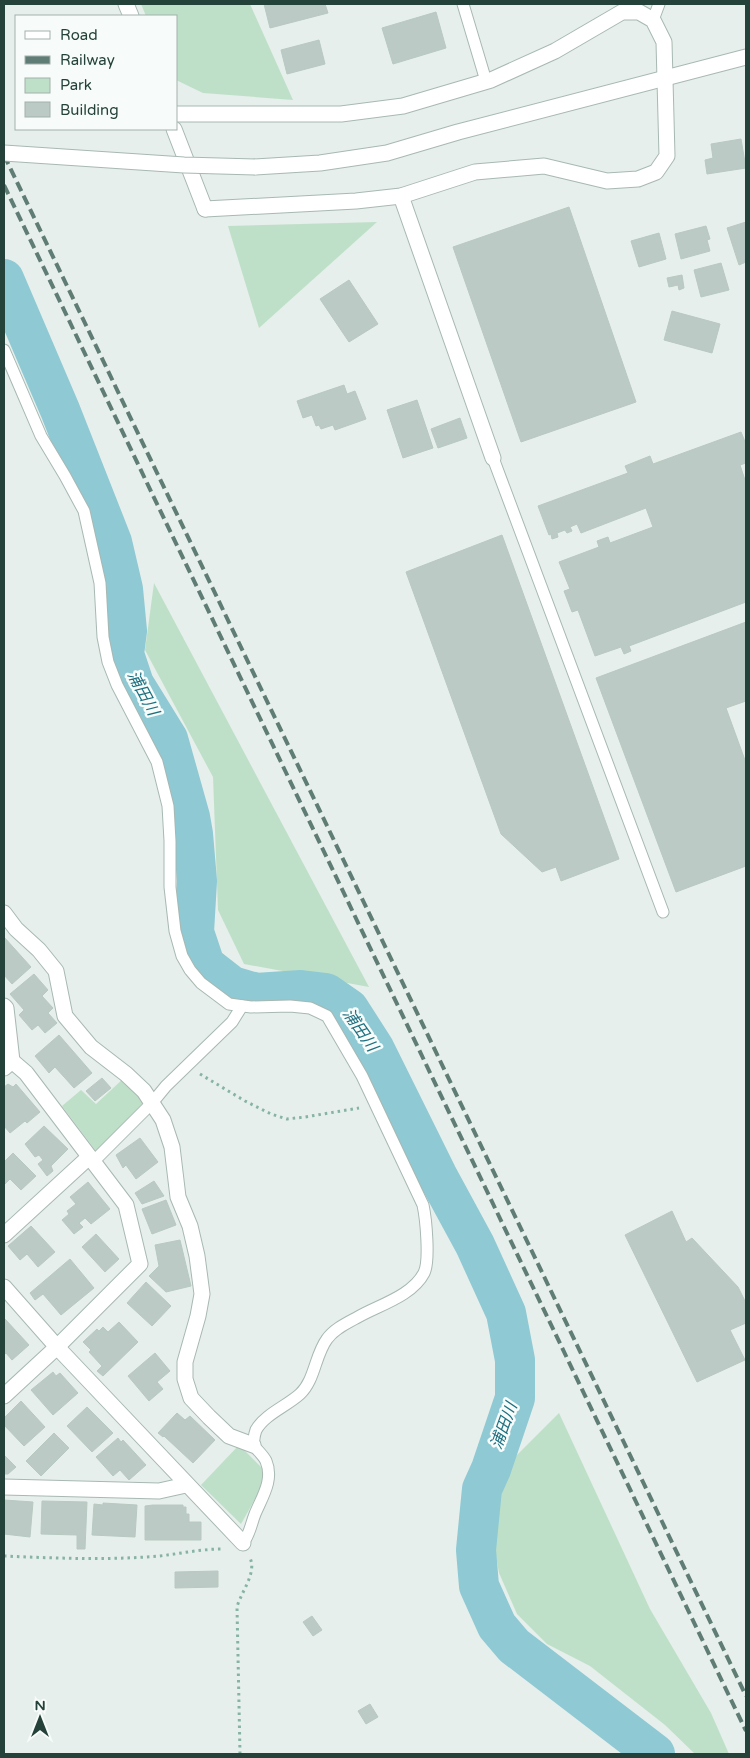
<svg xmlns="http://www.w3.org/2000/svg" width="750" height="1758" font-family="'Varela Round','Noto Sans JP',sans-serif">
<rect width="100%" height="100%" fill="#e6efeb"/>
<g fill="#bfe0c8">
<polygon points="141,4 250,4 293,100 203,93 176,80 176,16 146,16"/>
<polygon points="377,222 259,328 228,226"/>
<polygon points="154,583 369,987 244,964 218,910 213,777 145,650"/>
<polygon points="124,1078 145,1101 96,1151 62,1106 81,1090 96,1104"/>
<polygon points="559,1413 650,1609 711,1713 729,1754 695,1754 665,1725 590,1666 547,1644 517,1614 499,1573 493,1539 492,1504 513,1459"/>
<polygon points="239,1445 262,1468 264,1483 241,1524 201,1485"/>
</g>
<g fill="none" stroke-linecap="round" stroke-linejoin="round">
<polyline stroke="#8ec9d4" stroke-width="40" points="4,279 60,410 112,542 123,589 127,631 124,654 134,684 168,739 190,817 193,834 197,881 194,932 205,965 232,986 256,993 301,990 326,993 349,1009 374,1048 437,1175 475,1245 506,1313 515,1360 515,1398 491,1469 482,1489 476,1550 479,1586 497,1626 514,1646 655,1754"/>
</g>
<g fill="#bbcac4" stroke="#b8c9c2">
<polygon points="264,4 325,4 328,13 270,28"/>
<polygon points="436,12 446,48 393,64 382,28"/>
<polygon points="319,40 325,64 287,74 281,50"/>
<polygon points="741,139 746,168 707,174 705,160 713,158 711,144"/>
<polygon points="569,207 636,402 521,442 453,247"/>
<polygon points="746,222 746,262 739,265 727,228"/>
<polygon points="706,226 710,239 707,240 710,251 681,259 675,234"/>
<polygon points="659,233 666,259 639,267 631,241"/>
<polygon points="721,263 729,290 701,297 694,270"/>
<polygon points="682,275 684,288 679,290 678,285 669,287 667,278"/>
<polygon points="349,280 378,324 349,342 320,299"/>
<polygon points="672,311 720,324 712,353 664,340"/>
<polygon points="344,385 347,394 355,391 366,419 335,430 333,425 321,429 319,425 316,426 312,415 303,418 297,401"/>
<polygon points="417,400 433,448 403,458 387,410"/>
<polygon points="460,418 467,438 438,448 431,429"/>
<polygon points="741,432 746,444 746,463 740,465 746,483 746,602 629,646 631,651 624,654 621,647 595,656 578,610 572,612 564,591 570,589 559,562 599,547 597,541 608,537 610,543 653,527 646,508 581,533 577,524 570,527 572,531 567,533 565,530 557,533 558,537 552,539 551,534 549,535 538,506 628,473 625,466 650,456 653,464"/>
<polygon points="502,535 619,859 561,881 556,867 542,872 501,834 406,572"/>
<polygon points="746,622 746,701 726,708 746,763 746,866 676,892 596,678"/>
<polygon points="4,937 31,967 12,984 4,975"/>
<polygon points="34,974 48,990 42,996 53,1008 48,1013 57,1023 45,1033 38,1025 32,1030 19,1015 24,1010 10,994"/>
<polygon points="59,1035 92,1073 74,1088 55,1067 49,1073 35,1056"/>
<polygon points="102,1078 111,1088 95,1101 86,1091"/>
<polygon points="8,1084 13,1087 16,1084 40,1112 27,1123 25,1121 10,1133 4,1126 4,1087"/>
<polygon points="44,1126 68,1149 51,1166 53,1171 47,1176 38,1164 43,1160 39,1155 35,1157 25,1144"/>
<polygon points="140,1138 158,1162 136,1179 126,1165 123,1168 116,1155"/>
<polygon points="13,1153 36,1176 21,1190 10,1179 4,1185 4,1162"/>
<polygon points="154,1181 164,1196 142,1204 135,1193"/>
<polygon points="88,1182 110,1209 91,1224 85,1218 79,1223 83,1227 74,1234 62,1220 69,1214 67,1211 76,1204 70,1197"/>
<polygon points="166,1200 176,1225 152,1234 142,1209"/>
<polygon points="672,1211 686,1242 692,1238 738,1287 746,1303 746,1323 730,1330 745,1360 697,1382 625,1235"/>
<polygon points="31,1226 55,1252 38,1267 27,1254 20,1260 8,1246"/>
<polygon points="96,1234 119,1259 105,1272 82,1247"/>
<polygon points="180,1240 191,1286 166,1292 149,1276 159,1266 155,1245"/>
<polygon points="70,1259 94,1288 61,1315 43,1294 35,1300 30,1293"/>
<polygon points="146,1282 171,1306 152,1326 127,1303"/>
<polygon points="5,1319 29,1345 12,1360 6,1353 4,1355 4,1320"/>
<polygon points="119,1322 138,1342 103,1376 97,1371 102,1366 89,1352 91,1350 83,1342 97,1329 99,1331 103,1327 108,1332"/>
<polygon points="155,1353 170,1371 157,1382 163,1389 149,1401 128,1376"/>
<polygon points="53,1372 56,1376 60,1373 78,1393 53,1415 31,1390"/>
<polygon points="21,1401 45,1427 24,1446 4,1425 4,1418"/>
<polygon points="87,1407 113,1433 92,1452 67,1426"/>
<polygon points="177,1413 185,1420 190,1416 215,1440 193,1463 164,1436 163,1437 158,1433"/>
<polygon points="54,1433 69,1448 41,1476 26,1461"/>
<polygon points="118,1438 121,1442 123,1440 146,1465 129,1480 120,1470 113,1476 96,1457"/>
<polygon points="4,1455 16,1467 8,1474 4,1474"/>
<polygon points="4,1500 33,1502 30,1537 4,1534"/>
<polygon points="42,1501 87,1502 85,1549 77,1549 77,1535 41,1534"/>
<polygon points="103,1503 137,1505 135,1537 92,1535 94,1504 103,1505"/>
<polygon points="153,1505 183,1505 183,1507 186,1507 186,1514 189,1514 189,1522 201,1522 201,1540 145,1540 145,1506"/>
<polygon points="218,1571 218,1587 175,1588 175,1572"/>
<polygon points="312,1616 322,1630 313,1636 303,1622"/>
<polygon points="370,1704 378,1717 366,1724 358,1711"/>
</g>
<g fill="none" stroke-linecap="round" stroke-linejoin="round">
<defs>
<g id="service">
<polyline points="463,4 486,81"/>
<polyline points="653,20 659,4"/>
<path d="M4 350 41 436 65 476 84 511 100 583 103 637 108 662 117 685 157 762 168 806 170 841V887L175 931 182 956 190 970 201 983 229 1004 251 1007 290 1006 310 1008 327 1016 362 1076 423 1205C426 1219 430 1261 424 1273 412 1296 379 1305 358 1317 347 1323 334 1329 327 1339 315 1355 315 1380 300 1394 287 1406 265 1414 256 1430 254 1435 254 1440 253 1445 257 1450 263 1455 266 1461 274 1480 262 1497 255 1514 251 1524 250 1534 243 1543"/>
<polyline points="493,458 663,912"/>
<polyline points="93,1162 152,1103 166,1086 232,1022 242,1006"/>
</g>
<g id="minor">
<polyline points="176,114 341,114 403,106 491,80 555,51 622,12 639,12 653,20 664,42 667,156 656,172 638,179 607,181 544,166 475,172 401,196 356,201 205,209"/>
<polyline points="401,196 493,458"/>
<polyline points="4,913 16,929 39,950 56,971 65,1016 91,1047 126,1074 144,1091 163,1120 172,1147 178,1197 190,1226 197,1256 202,1294 198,1316 185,1362 185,1379 191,1398 209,1417 229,1436 253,1445"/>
<polyline points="4,1006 6,1008 12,1061 4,1068"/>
<polyline points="4,1235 89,1157"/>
<polyline points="4,1287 57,1347 243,1543"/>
<polyline points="4,1396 57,1347 140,1264 126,1205 26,1073 12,1061"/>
<polyline points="4,1487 159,1491 186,1485"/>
</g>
<g id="tertiary">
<polyline points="126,4 131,16"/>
<polyline points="174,129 205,209"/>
<polyline points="255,167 320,163 387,153 458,132 746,57"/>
</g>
</defs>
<use href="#service" stroke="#a8b8b2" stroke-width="13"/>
<use href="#minor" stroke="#a8b8b2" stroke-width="17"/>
<use href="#tertiary" stroke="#a8b8b2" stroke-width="17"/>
<g stroke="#86b3a5" stroke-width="3" stroke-dasharray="2.5 4" stroke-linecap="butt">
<polyline points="200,1074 245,1101 271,1114 287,1119 305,1117 359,1108"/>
<path d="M4 1556C51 1558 99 1560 146 1557 171 1556 196 1549 222 1549"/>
<path d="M240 1754 237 1607C241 1592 257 1573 250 1558"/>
</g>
<use href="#service" stroke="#fff" stroke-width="11"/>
<use href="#minor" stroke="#fff" stroke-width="15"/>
<use href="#tertiary" stroke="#fff" stroke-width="15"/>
<g stroke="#5f7d75" stroke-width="4" stroke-dasharray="10 5" stroke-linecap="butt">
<polyline points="4,155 746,1696"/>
<polyline points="4,185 746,1731"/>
</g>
<defs>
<polyline id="tertiary-bridge" points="4,153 184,165 255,167"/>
</defs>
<use href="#tertiary-bridge" stroke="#a8b8b2" stroke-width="17" stroke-linecap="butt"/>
<use href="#tertiary-bridge" stroke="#fff" stroke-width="15"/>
</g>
<g text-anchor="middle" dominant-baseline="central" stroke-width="5" stroke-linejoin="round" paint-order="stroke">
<g font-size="16" font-style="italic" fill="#1c6f80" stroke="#f7fbf9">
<text transform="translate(143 693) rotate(62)">浦田川</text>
<text transform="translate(360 1030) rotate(55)">浦田川</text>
<text transform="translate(504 1426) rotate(-70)">浦田川</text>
</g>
</g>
<rect width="750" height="1758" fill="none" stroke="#24423a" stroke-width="10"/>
<rect x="15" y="15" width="162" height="115" fill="#f7fbf9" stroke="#a3b1ad"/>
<rect x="25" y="31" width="25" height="8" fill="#ffffff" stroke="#a3b1ad"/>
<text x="60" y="40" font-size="15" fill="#24423a">Road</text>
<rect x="25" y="56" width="25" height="8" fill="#5f7d75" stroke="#a3b1ad"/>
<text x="60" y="65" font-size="15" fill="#24423a">Railway</text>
<rect x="25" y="78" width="25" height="15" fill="#bfe0c8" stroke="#a3b1ad"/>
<text x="60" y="90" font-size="15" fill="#24423a">Park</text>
<rect x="25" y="102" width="25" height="15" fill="#bbcac4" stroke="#a3b1ad"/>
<text x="60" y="115" font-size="15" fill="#24423a">Building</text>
<g transform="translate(40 1718)" stroke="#f7fbf9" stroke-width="4" paint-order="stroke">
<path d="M0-4L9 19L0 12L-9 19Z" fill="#24423a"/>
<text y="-8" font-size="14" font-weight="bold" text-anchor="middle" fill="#24423a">N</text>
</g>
</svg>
